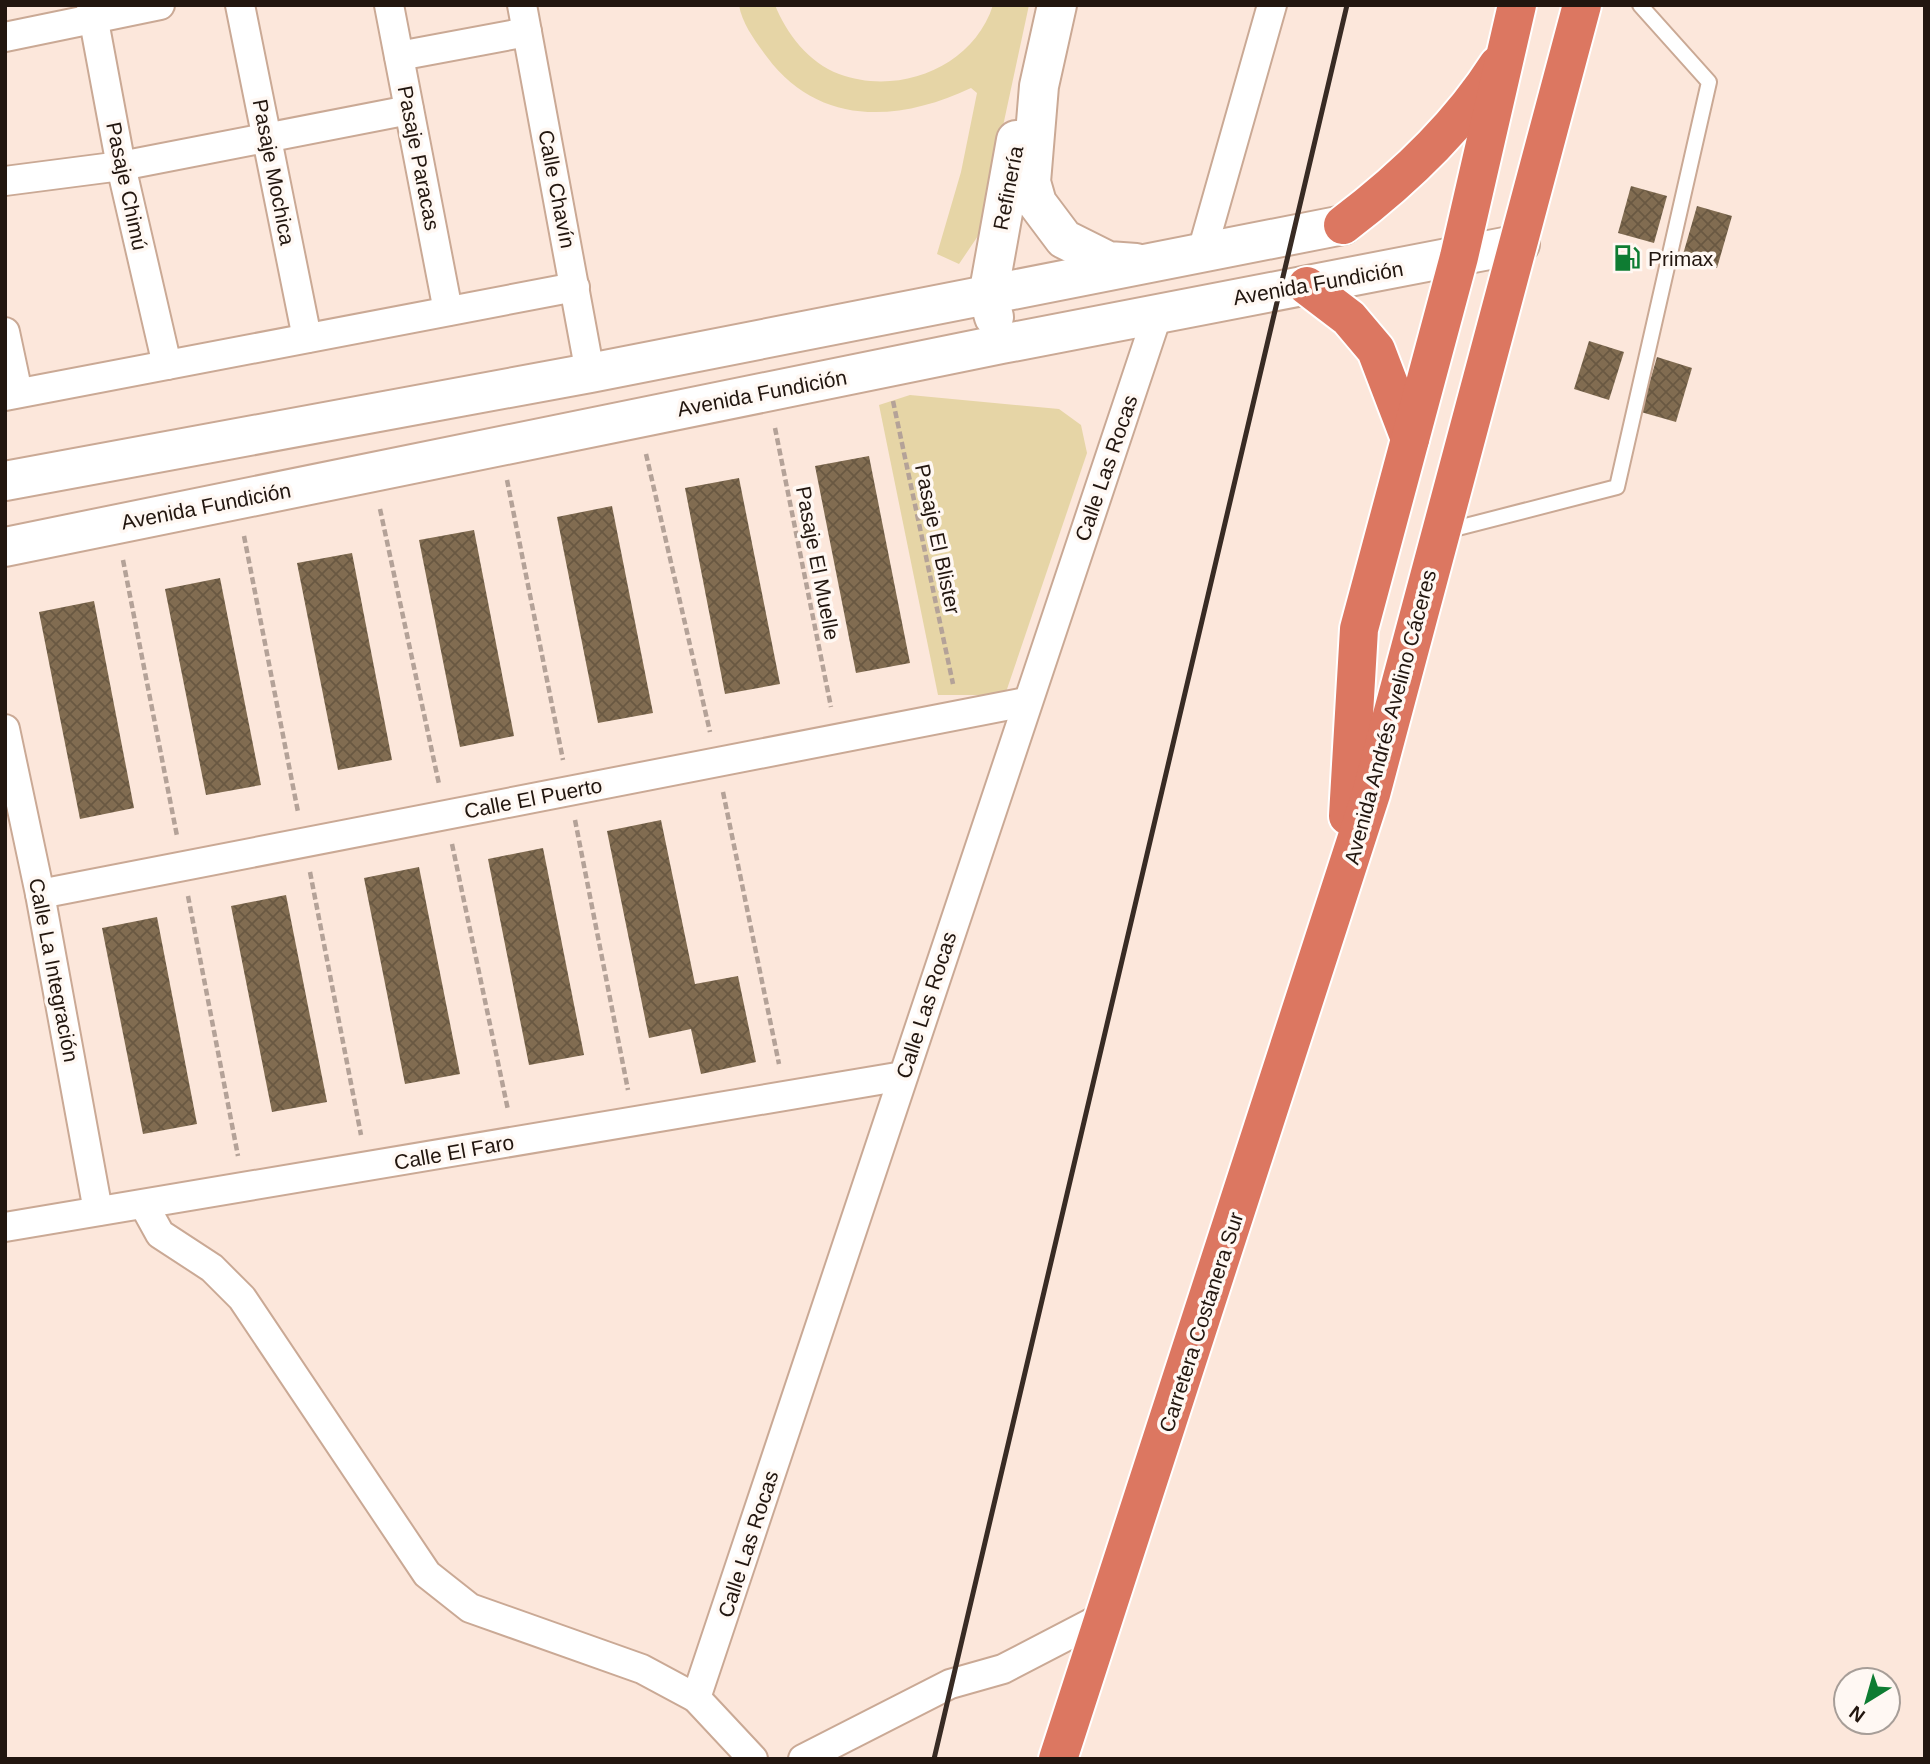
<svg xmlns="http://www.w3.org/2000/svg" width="1930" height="1764" font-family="Arial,sans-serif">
<defs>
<pattern id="building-cross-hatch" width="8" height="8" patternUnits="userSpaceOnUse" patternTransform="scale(1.75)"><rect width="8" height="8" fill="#816c51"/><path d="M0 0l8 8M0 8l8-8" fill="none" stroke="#695842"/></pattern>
</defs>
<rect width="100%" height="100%" fill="#fce7db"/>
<g fill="#e6d5a6">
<path d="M739 5H775C786 33 809 63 839 74 898 96 973 68 993 5H1029L980 233 959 264 937 254 961 172 977 93 971 88C899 122 819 127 767 57 756 42 742 24 739 5Z"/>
<polygon points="910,395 1059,409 1081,425 1087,453 1005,695 938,695 879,405"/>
</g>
<g fill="url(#building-cross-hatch)">
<polygon points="1631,186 1667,196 1654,243 1618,233"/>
<polygon points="1697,206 1732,216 1717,268 1682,258"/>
<polygon points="1589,341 1624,352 1609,400 1574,389"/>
<polygon points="1657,357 1692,368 1676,422 1641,412"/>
<polygon points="869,456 910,663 856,673 815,466"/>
<polygon points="739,478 780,684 725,694 685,488"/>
<polygon points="612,506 653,713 598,723 557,517"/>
<polygon points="474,530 514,736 460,747 419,540"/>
<polygon points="352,553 392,760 338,770 297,563"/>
<polygon points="220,578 261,785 206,795 165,589"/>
<polygon points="94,601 134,808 80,819 39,612"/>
<polygon points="661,820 695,984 738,976 756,1062 701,1074 691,1029 649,1038 607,831"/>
<polygon points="543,848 584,1055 529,1065 488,859"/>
<polygon points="419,867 460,1074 405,1084 364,878"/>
<polygon points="286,895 327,1102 272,1112 231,906"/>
<polygon points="157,917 197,1124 143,1134 102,928"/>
</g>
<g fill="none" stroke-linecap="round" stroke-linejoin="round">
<defs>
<polyline id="lane" points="1446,531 1617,487 1709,82 1640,5"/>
<g id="street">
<polyline points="91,5 121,166 167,365"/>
<polyline points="240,5 307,338"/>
<polyline points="389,5 448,311"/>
<polyline points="522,5 590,373"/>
<polyline points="5,37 160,5"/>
<polyline points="399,56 527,32"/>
<polyline points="5,181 121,166 409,110"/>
<polyline points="1201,255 1272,5"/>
<polyline points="5,332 18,393"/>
<polyline points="5,396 575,287"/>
<polyline points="5,729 40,894 98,1211"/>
<polyline points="40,894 1026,702"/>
<polyline points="144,1205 160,1234 212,1268 242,1298 427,1574 470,1608 642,1669 696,1698 753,1759"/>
<polyline points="5,1227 903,1076"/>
<polyline points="696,1698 1158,313"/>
<polyline points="803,1759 950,1684 1003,1669 1105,1616"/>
</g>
<g id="secondary">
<polyline points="1057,5 1039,86 1031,182 1037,203 1064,239 1108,261 1136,263"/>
<polyline points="994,317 988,296 1016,140"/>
<polyline points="5,481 590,373 1343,225"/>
<polyline points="5,547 1002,344 1520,244"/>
</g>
<g id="highway">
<path d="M1343 225C1401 181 1458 128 1498 65"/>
<polyline points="1307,286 1349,318 1376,350 1410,439"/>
<polyline points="1348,816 1359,629 1459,257 1517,5"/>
<polyline points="1058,1759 1371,794 1582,5"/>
</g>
</defs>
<use href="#lane" stroke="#caa995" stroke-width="18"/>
<use href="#street" stroke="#caa995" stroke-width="32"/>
<use href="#secondary" stroke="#caa995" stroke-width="42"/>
<use href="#highway" stroke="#fff" stroke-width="42"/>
<g stroke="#b4a298" stroke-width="4.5" stroke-dasharray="7 3.5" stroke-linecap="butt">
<polyline points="893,401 953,684"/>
<polyline points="775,428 831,707"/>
<polyline points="646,454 710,732"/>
<polyline points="507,480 563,760"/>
<polyline points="380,509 439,784"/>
<polyline points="244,536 298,812"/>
<polyline points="123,560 177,836"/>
<polyline points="723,792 779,1064"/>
<polyline points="575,820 628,1090"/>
<polyline points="452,844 508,1110"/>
<polyline points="310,872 361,1135"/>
<polyline points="188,896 238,1156"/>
</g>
<use href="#lane" stroke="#fff" stroke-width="14"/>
<use href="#street" stroke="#fff" stroke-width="28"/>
<use href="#secondary" stroke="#fff" stroke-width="38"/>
<use href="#highway" stroke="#dc7761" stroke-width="38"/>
<polyline stroke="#382b24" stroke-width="5" points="934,1759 1347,5"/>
</g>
<defs>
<symbol id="fuel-bare" viewBox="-9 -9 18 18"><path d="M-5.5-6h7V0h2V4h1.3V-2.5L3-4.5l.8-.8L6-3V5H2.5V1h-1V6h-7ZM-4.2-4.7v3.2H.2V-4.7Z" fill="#0e7c32" stroke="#fff8f3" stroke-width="2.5" paint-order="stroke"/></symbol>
</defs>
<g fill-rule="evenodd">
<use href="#fuel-bare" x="1608" y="239" width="38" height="38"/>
</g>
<g text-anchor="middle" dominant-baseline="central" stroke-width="7" stroke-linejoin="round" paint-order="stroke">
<g font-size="21" fill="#22160f" stroke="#fff8f3">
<text transform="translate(419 158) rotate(79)">Pasaje Paracas</text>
<text transform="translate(274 172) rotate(79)">Pasaje Mochica</text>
<text transform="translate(127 186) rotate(78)">Pasaje Chimú</text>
<text transform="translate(1008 188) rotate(-79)">Refinería</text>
<text transform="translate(557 189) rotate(79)">Calle Chavín</text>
<text transform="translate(1318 283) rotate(-10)">Avenida Fundición</text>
<text transform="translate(762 393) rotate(-11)">Avenida Fundición</text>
<text transform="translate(1106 468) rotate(-71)">Calle Las Rocas</text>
<text transform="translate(206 506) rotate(-11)">Avenida Fundición</text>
<text transform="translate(938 539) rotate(78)">Pasaje El Blister</text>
<text transform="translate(818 563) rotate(79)">Pasaje El Muelle</text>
<text transform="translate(1390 717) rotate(-75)">Avenida Andrés Avelino Cáceres</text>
<text transform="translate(533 798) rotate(-11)">Calle El Puerto</text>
<text transform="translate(54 970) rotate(79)">Calle La Integración</text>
<text transform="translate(926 1005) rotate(-72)">Calle Las Rocas</text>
<text transform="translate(454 1152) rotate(-10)">Calle El Faro</text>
<text transform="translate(1201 1322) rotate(-72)">Carretera Costanera Sur</text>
<text transform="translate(748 1544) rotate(-72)">Calle Las Rocas</text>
</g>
<g font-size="21" fill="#22160f" stroke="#fff8f3" text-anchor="start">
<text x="1648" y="258">Primax</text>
</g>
</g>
<rect width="1930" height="1764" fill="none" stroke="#22160f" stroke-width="14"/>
<g transform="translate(1867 1701) rotate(217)"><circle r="33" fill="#fff8f3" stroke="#a79e98" stroke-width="2"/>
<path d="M0-5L12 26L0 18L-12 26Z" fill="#0e7c32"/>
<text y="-10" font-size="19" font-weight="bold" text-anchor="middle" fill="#22160f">N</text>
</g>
</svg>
